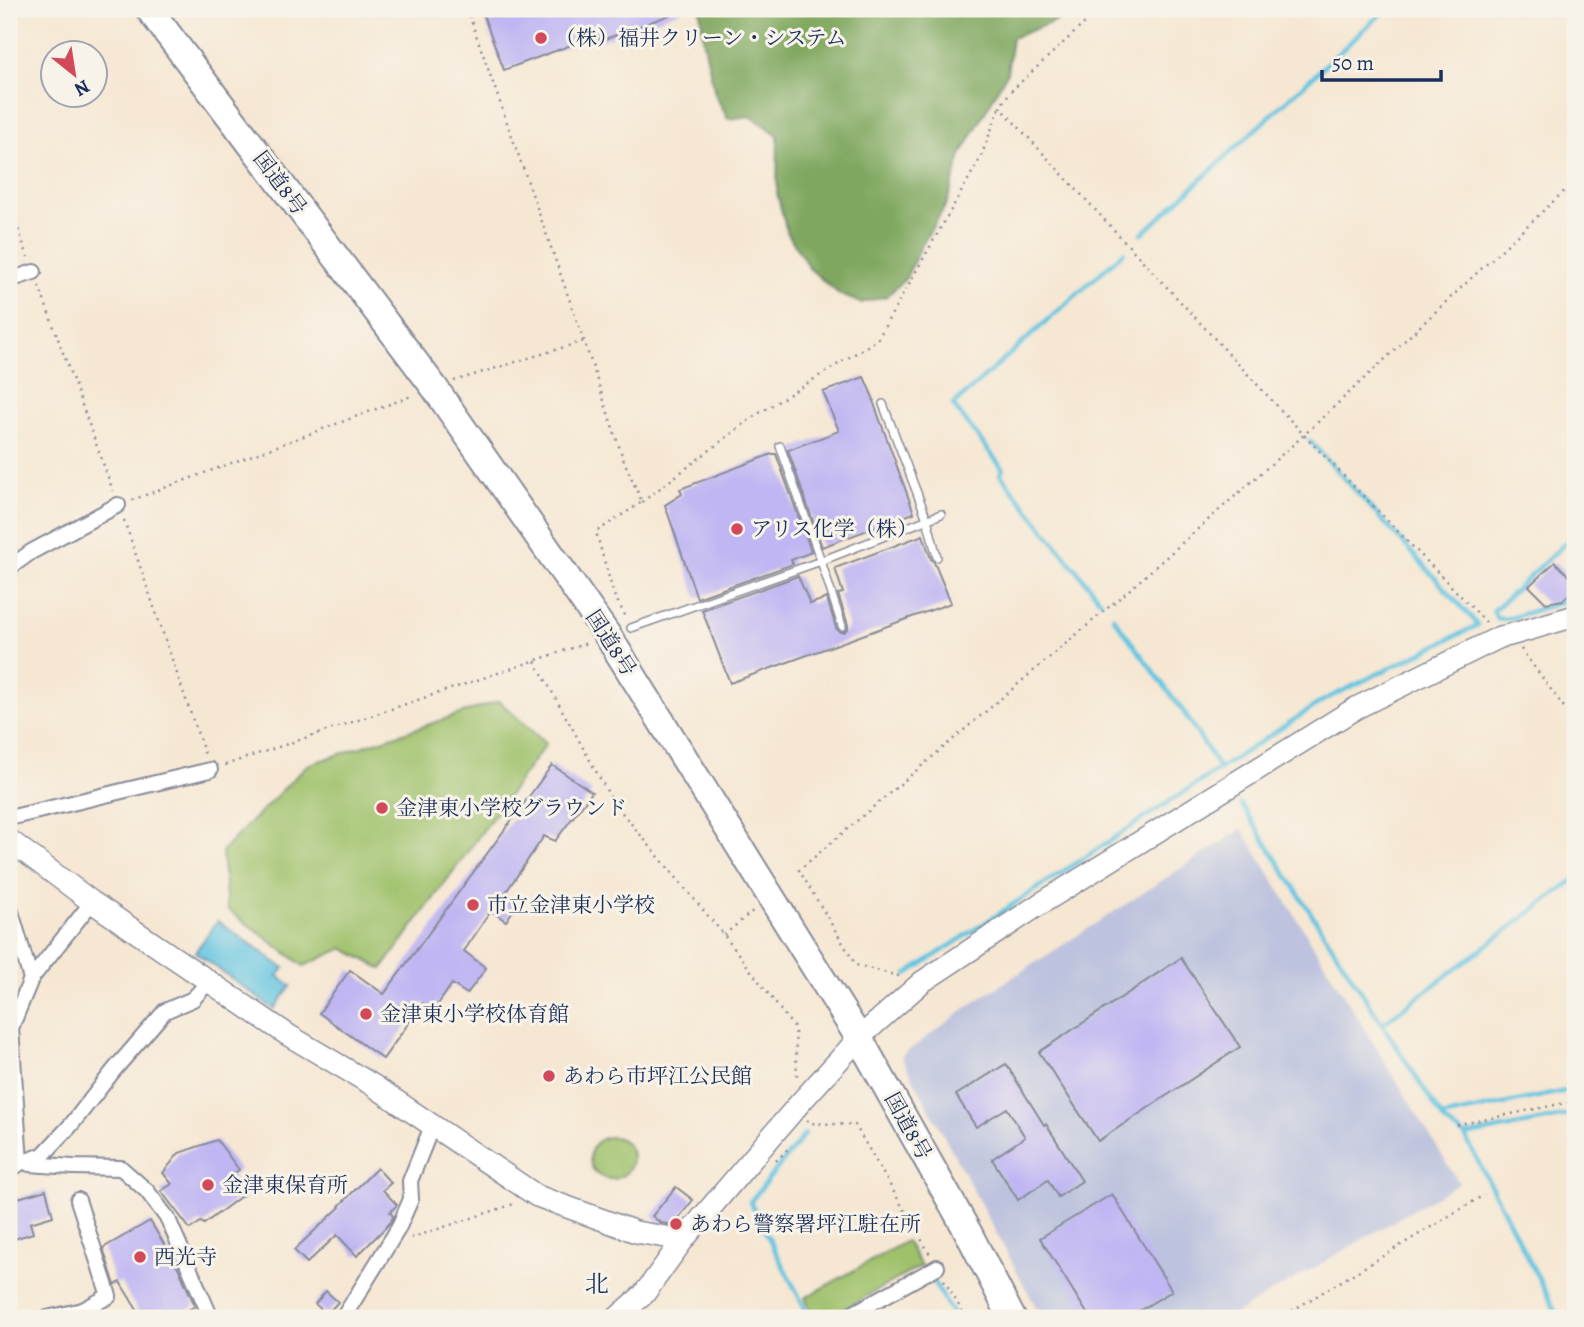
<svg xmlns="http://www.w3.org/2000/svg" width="1584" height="1327" font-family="Alegreya,'Noto Serif JP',serif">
<rect width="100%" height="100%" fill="#f7f3e8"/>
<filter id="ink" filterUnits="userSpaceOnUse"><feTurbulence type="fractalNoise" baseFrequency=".0143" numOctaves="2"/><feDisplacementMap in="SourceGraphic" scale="14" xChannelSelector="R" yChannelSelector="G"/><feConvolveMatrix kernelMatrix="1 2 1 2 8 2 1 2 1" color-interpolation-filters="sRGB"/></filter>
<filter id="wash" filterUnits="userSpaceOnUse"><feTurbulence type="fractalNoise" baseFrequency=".00686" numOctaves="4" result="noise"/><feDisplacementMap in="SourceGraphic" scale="28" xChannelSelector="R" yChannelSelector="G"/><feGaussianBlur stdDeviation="1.57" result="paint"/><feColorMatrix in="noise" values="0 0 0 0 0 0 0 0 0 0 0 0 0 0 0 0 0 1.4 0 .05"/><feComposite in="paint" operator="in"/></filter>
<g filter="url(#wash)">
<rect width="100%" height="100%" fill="#f6e7d3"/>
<polygon fill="#bdc3de" points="1242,829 1459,1183 1228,1318 1042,1318 901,1056 973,1003"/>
<g fill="#9fc16b" stroke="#5d7864" stroke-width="2">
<polygon points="499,701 546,744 382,969 343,948 304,966 227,909 222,851 307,765"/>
<circle cx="611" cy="1158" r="21"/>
<polygon points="906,1241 921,1266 827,1318 815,1318 805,1298"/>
</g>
<polygon fill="#7fa75f" stroke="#4d6b5e" stroke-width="2" points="700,9 1068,9 1058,20 1012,38 1007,73 961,155 947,203 920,248 906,278 887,296 861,303 840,295 809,268 787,232 777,193 778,135 750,116 728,119 715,94 704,43"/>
<polygon fill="#63c5e1" stroke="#3f7aa0" stroke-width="2" points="218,921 284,968 278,976 291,986 274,1009 195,952"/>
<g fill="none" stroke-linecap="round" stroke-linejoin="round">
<g stroke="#63c5e1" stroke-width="4.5">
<polyline points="1142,234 1386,9"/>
<polyline points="1575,534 1493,611 1497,619 1510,618 1575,598"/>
<polyline points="1101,601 1000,474 1003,469 953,405 1124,252"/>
<polyline points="1113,617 1183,711 1220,769"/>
<polyline points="1241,804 1445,1122 1465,1136"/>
<polyline points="907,974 1324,700 1478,625 1310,441"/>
<polyline points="1382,1024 1575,879"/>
<polyline points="1442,1117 1575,1089"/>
<polyline points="805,1134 750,1202 810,1318"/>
<polyline points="932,1279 955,1318"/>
<polyline points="1559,1318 1465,1136 1575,1114"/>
</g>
</g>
<g id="blocks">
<g fill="#bfb6f3">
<polygon points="481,9 683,9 683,10 600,41 598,35 504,70"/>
<polygon points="864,377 874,400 873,401 914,513 822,547 788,450 839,431 823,392"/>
<polygon points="772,454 776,454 811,551 809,553 791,560 793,564 697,598 665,505 682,494 680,489"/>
<polygon points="923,535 931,559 934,562 951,603 730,683 702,610 798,576 810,604 827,598 836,628 840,632 844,632 848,628 848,625 838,594 843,593 835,568"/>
<polygon points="1555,562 1575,582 1575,588 1563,600 1546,603 1529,586"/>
<polygon points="552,765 592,792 555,841 544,836 504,895 518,903 506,921 491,911 464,951 486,968 467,994 452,984 434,1010 423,1003 383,1059 319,1013 350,970 384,994"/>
<polygon points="1181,958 1240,1047 1098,1141 1039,1052"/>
<polygon points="1006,1064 1044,1125 1046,1124 1082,1181 1058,1197 1048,1180 1018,1200 992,1159 1025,1137 1007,1108 976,1127 956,1095"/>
<polygon points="217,1140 239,1170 231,1175 244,1194 204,1224 201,1222 190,1229 161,1191 172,1184 163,1173 179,1153"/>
<polygon points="377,1168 391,1183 383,1190 397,1205 390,1212 393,1216 391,1222 357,1256 337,1235 307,1263 294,1250 340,1207 339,1206"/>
<polygon points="676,1187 693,1200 673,1225 661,1223 652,1216"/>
<polygon points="46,1190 53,1216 30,1223 33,1233 11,1240 9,1227 13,1226 9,1211 9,1207 12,1206 11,1200"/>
<polygon points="1112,1194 1172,1291 1127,1318 1090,1318 1040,1238"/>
<polygon points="150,1221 179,1269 195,1306 174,1318 142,1318 120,1282 115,1285 103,1248"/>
<polygon points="326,1291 338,1302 327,1314 315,1304"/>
</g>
</g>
</g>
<g filter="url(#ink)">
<use href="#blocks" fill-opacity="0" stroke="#888b98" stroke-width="2"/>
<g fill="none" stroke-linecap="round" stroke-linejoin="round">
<defs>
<g id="lane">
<polyline points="883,404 927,519 937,557"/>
<polyline points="780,446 821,561 842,626"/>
<polyline points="631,628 821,561 941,514"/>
</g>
<g id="street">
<polyline points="9,280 34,272"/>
<polyline points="9,568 31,552 118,505"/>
<polyline points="9,818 210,770"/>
<polyline points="9,905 31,979 11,1028 20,1163"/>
<polyline points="31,979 92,902"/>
<polyline points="29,1164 73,1167 121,1168 147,1191 168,1219 211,1318"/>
<polyline points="9,1171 20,1163 43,1155 71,1125 114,1070 165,1011 193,999 210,980"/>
<polyline points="78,1200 109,1296 83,1310 85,1318"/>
<polyline points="47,1318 83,1310"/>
<polyline points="343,1318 398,1229 411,1199 410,1181 432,1126"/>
<polyline points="845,1318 937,1267"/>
</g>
<g id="secondary">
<polyline points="9,840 92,902 288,1035 371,1084 537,1196 636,1232 683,1240"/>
<polyline points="617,1318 644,1294 683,1240 799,1104 859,1038 922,982 1040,904 1356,708 1500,637 1510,635 1575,616"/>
</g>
<polyline id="highway" points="149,9 434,387 608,636 859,1038 968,1232 1012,1318"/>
</defs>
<use href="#lane" stroke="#888b98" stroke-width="10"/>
<use href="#street" stroke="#888b98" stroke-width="18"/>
<use href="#secondary" stroke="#888b98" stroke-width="24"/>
<use href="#highway" stroke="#888b98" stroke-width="30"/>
<g stroke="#888b98" stroke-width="2.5" stroke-dasharray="2 5" stroke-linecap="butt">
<polyline points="467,9 584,341 624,461 642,502 596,532 614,595 626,617"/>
<polyline points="1100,9 1010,92 1000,107 1304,435 1486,622"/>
<polyline points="9,203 28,257"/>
<polyline points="39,286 113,491"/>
<polyline points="454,381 584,341"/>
<polyline points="132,500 414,395"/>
<polyline points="642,502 753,417 877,340 980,159 1000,107"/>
<polyline points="124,520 205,755"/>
<polyline points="1521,649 1575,722"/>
<polyline points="535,661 613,802 724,935 795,1029 797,1078"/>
<polyline points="225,765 587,643"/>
<polyline points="724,935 754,910"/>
<polyline points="899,976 856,965 799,870 1129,590 1304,435 1575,181"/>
<polyline points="807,1120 809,1123 855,1125 931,1256"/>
<polyline points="1457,1125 1575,1101"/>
<polyline points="776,1161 791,1146"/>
<polyline points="411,1238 514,1204"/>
<polyline points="944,1280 966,1318"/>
<polyline points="1280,1318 1484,1195"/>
</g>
<use href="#lane" stroke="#fff" stroke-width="7"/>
<use href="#street" stroke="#fff" stroke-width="14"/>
<use href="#secondary" stroke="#fff" stroke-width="21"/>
<use href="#highway" stroke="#fff" stroke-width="26"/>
</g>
</g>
<g fill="#d1495b" stroke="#f7f3e8" stroke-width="2.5">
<circle cx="541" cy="38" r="7"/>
<circle cx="737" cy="529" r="7"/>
<circle cx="382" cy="808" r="7"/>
<circle cx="473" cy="905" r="7"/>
<circle cx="366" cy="1014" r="7"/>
<circle cx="549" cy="1076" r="7"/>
<circle cx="208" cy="1185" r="7"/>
<circle cx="676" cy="1224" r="7"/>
<circle cx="140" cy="1257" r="7"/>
</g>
<g text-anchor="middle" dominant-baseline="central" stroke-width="6" stroke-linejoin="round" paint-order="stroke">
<g font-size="21" fill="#1b2f5e" stroke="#f7f3e8" text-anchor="start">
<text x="555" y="38">（株）福井クリーン・システム</text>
<text x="751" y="529">アリス化学（株）</text>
<text x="396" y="808">金津東小学校グラウンド</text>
<text x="487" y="905">市立金津東小学校</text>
<text x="380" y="1014">金津東小学校体育館</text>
<text x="563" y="1076">あわら市坪江公民館</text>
<text x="222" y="1185">金津東保育所</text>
<text x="690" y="1224">あわら警察署坪江駐在所</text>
<text x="154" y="1257">西光寺</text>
</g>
<g font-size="21" fill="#1b2f5e" stroke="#f7f3e8">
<text transform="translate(280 183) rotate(53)">国道8号</text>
<text transform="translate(611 643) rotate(57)">国道8号</text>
<text transform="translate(908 1126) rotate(61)">国道8号</text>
</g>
<g font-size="24" fill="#1b2f5e" stroke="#f7f3e8">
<text x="597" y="1284">北</text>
</g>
</g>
<rect width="1584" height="1327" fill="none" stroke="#f7f3e8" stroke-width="35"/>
<g transform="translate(74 74) rotate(150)"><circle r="33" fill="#f7f3e8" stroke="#9fa5b1" stroke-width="2"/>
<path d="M0-5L12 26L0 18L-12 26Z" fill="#d1495b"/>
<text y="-10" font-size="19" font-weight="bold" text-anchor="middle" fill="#1b2f5e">N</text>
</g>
<path d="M1322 70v10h119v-10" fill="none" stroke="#1b2f5e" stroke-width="3.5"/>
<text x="1332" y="70" font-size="21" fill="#1b2f5e" stroke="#f7f3e8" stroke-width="5" paint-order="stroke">50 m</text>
</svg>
